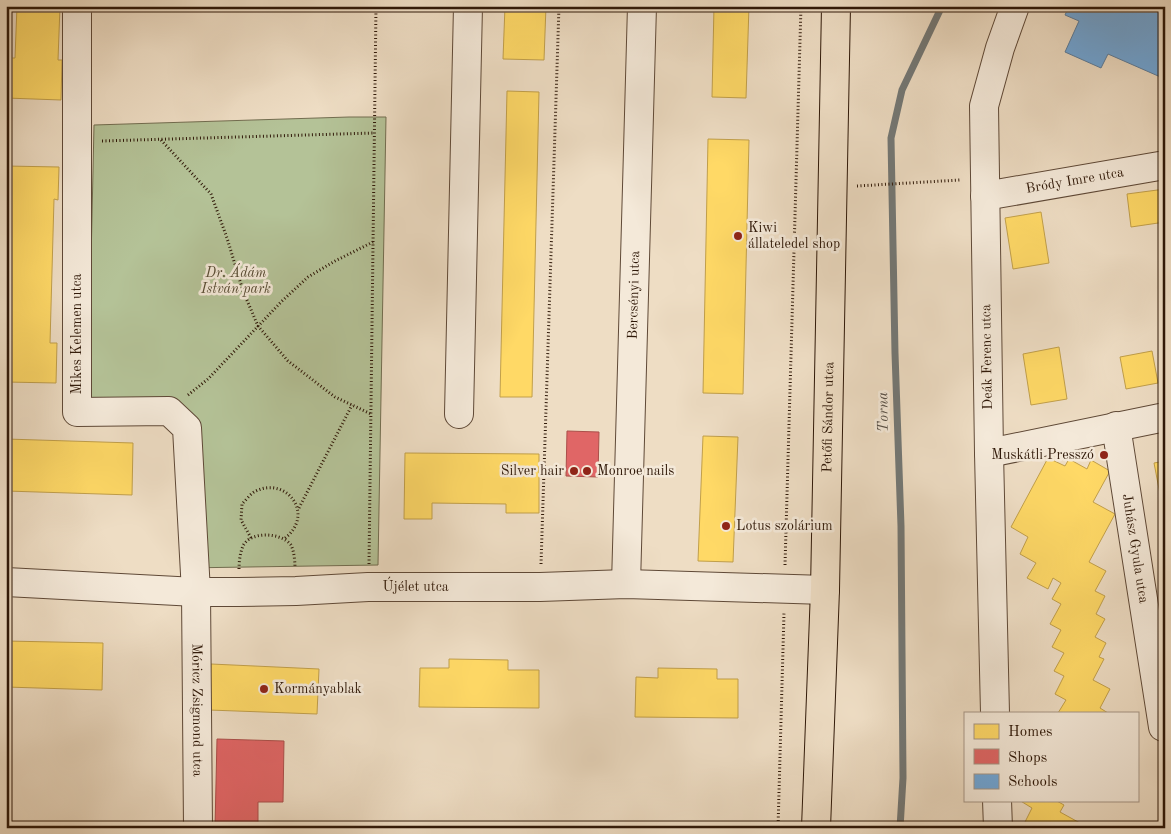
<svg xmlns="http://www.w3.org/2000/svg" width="1171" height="834" font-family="'Old Standard TT',serif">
<rect width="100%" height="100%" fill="#eeddc4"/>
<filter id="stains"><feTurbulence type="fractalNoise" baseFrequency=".004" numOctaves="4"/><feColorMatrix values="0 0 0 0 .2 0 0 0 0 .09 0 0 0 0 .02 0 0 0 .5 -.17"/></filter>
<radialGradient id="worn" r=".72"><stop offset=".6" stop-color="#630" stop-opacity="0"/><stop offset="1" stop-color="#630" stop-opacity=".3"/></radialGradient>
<polygon fill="#b4c297" stroke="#726d50" points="349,117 386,117 378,565 184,568 179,436 149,399 88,399 94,125"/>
<g fill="#ffd966" stroke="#c19f4a">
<polygon points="17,6 60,6 58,60 62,60 61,100 6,98 6,58 15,58"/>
<polygon points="505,6 546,6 544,60 503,59"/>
<polygon points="714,6 749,6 746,98 712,97"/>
<polygon points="507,91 539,92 532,397 500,397"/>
<polygon points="708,139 749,140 743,394 703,393"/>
<polygon points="6,166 59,167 58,200 54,199 50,343 57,343 56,383 6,382"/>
<polygon points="1165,189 1165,222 1131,227 1127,194"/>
<polygon points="1041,212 1049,263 1013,269 1005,218"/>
<polygon points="1059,347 1067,399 1031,405 1023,354"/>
<polygon points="1152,351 1158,383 1126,389 1120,357"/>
<polygon points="703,436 738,437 733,562 698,561"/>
<polygon points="6,439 133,443 132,495 6,491"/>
<polygon points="405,453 539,454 539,513 506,513 506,504 432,503 432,519 404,519"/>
<polygon points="1048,458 1065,466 1069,459 1087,469 1091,460 1110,471 1093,502 1115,514 1089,562 1106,571 1095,591 1105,596 1096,614 1105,619 1095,637 1106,643 1099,657 1104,659 1093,680 1110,689 1100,708 1108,713 1058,713 1066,700 1055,694 1064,676 1054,671 1064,653 1052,647 1061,630 1050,624 1061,604 1052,599 1061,583 1053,578 1048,589 1027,578 1036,563 1020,554 1028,537 1011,527"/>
<polygon points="1165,461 1165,520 1154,463"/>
<polygon points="6,641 103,643 102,690 6,687"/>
<polygon points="449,659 508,660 508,670 539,670 539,708 419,707 420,668 449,668"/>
<polygon points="211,664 319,669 317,714 209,710"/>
<polygon points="658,668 717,669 717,679 738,679 738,718 635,717 636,677 658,678"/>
<polygon points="1019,800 1055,800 1064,805 1060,812 1089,828 1022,828 1032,808"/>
<rect x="934" y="824" width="24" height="4"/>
</g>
<g fill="#e06666" stroke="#ab4f4a">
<polygon points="567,431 599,432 598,477 566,476"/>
<polygon points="217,739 284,741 283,802 258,802 258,828 215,828"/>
</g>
<polygon fill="#6fa8dc" stroke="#5c7d9c" points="1069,6 1165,6 1165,79 1108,54 1101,68 1065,52 1079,21 1065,15"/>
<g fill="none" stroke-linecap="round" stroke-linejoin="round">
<polyline stroke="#737876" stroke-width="7" points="900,828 903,778 901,526 895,353 891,138 902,90 942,6"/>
<defs>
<g id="minor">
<path id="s1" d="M77 6V412L169 411 187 428 196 592 198 828"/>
<path id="s2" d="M985 196 1165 165"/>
<polyline points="459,414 468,6"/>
<path id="s3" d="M1116 426 1163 727 1165 726"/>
<polyline points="989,453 1165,417"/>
<path id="s4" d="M6 582 196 592H238L296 591 368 587H540L626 584 825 590"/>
<path id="s5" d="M626 584 642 6"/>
<polyline points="995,713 989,453 984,106 1000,48 1015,6"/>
<polyline points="997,800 998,828"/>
</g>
<g id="major">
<path id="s6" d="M816 828 825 590 836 6"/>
</g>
</defs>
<use href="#minor" stroke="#5f4937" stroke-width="30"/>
<use href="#major" stroke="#2f1808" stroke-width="30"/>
<g stroke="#2f1808" stroke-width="3" stroke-dasharray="1 2.5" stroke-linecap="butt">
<polyline points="161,140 211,194 227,238 243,291 258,326 288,361 335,397 371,414"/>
<polyline points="102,141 374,133"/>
<polyline points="857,186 960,180"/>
<polyline points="188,395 208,379 281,302 308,277 335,261 373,242"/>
<polyline points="299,508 352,405"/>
<path d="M251 538 241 520 242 504C246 500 251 493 256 491 287 476 316 515 284 539"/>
<polyline points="369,564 376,6"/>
<polyline points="541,564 559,6"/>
<polyline points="785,565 801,6"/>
<path d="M239 569C239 562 240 553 243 546 250 531 281 532 291 545 294 551 295 561 295 568"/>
<polyline points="6,794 12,828"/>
<polyline points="778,828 784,613"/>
</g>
<use href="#minor" stroke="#f4e9d9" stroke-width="28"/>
<use href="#major" stroke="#eeddc4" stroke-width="28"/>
</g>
<g fill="#8f2418" stroke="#f4e9d9" stroke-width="2">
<circle cx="738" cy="236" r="5"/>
<circle cx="1104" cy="455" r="5"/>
<circle cx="574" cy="471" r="5"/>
<circle cx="587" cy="471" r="5"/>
<circle cx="726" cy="526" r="5"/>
<circle cx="264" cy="689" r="5"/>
</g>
<g text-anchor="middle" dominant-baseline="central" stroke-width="5" stroke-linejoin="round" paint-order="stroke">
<g font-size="14" fill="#2f1808" stroke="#f4e9d9">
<text stroke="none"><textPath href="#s2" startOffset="91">Bródy Imre utca</textPath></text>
<text stroke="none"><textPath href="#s5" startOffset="289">Bercsényi utca</textPath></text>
<text transform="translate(77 334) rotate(-90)">Mikes Kelemen utca</text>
<text transform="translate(987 357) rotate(-91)">Deák Ferenc utca</text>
<text stroke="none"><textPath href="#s6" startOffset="411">Petőfi Sándor utca</textPath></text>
<text stroke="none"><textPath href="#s3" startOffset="124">Juhász Gyula utca</textPath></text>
<text stroke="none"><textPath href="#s4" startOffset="410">Újélet utca</textPath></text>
<text stroke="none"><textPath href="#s1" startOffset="805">Móricz Zsigmond utca</textPath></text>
</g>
<g font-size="14" fill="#2f1808" stroke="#f4e9d9" text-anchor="start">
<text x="748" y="228">Kiwi<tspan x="748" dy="16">állateledel shop</tspan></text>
<text x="1094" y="455" text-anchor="end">Muskátli Presszó</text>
<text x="564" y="471" text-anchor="end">Silver hair</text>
<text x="597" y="471">Monroe nails</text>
<text x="736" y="526">Lotus szolárium</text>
<text x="274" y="689">Kormányablak</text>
</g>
<g font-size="14" font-style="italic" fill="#574b33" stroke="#f4e9d9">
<text x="236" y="273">Dr. Ádám<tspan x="236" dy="16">István park</tspan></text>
</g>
<g font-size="15" font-style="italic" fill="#575048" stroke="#f4e9d9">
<text transform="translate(884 412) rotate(-91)">Torna</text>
</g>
</g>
<rect width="1171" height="834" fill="none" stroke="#eeddc4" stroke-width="25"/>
<rect x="8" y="8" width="1156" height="819" fill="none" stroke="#2f1808" stroke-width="2.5"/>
<rect x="12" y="12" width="1146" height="809" fill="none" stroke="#2f1808"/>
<rect x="964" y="712" width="175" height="90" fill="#f4e9d9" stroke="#a59585"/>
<rect x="974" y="724" width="25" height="15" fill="#ffd966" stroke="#a59585"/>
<text x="1008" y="736" font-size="15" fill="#2f1808">Homes</text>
<rect x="974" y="749" width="25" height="15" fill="#e06666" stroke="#a59585"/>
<text x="1008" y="762" font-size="15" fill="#2f1808">Shops</text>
<rect x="974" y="774" width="25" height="15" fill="#6fa8dc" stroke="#a59585"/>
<text x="1008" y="786" font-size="15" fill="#2f1808">Schools</text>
<rect width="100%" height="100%" filter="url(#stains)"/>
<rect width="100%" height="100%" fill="url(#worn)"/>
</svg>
